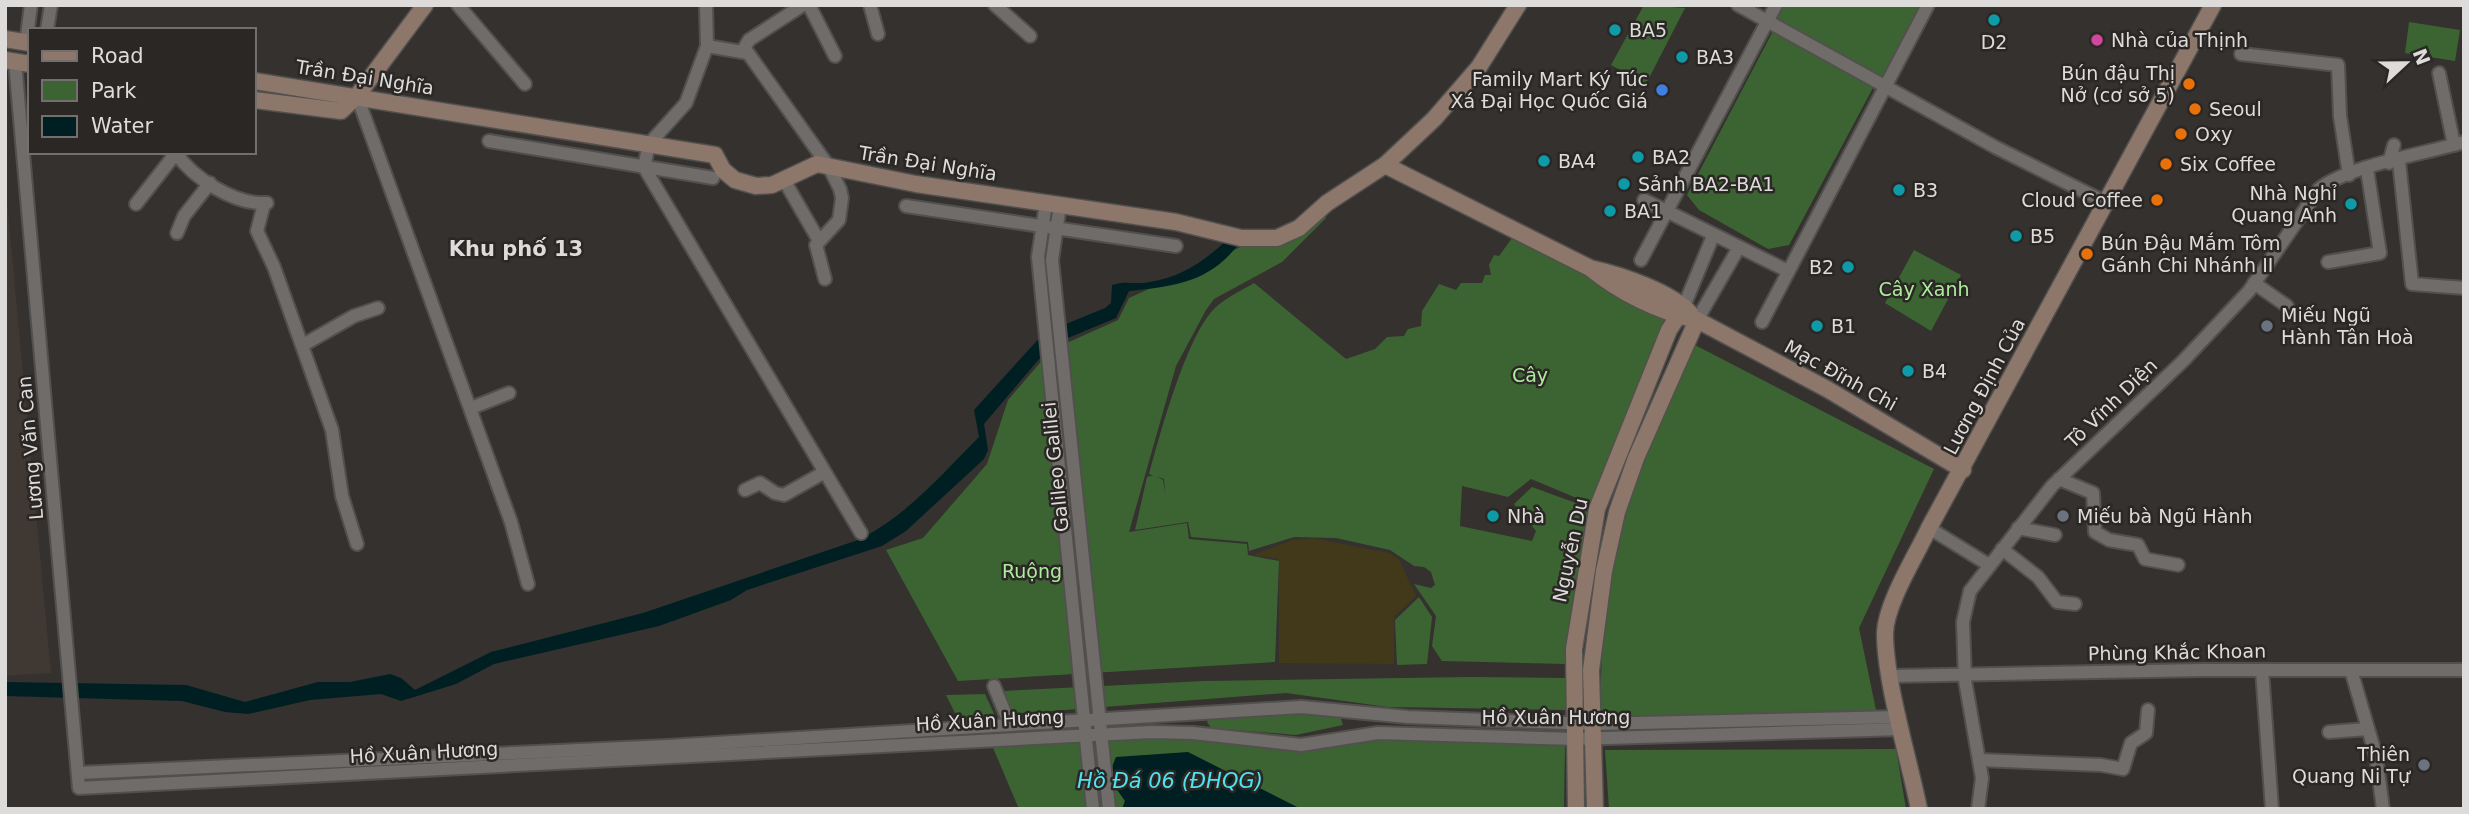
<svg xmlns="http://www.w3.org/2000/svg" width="2469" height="814" font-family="'DejaVu Sans',sans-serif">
<rect width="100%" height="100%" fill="#34312f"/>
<polygon fill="#403832" points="5,180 51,673 5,676"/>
<g fill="#3c6432">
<polygon points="1644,5 1685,8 1646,84 1611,65"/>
<polygon points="1776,5 1924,5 1884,86 1767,20"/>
<polygon points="2409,22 2460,30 2455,61 2405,53"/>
<polygon points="1773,31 1875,84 1789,245 1768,249 1699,210 1687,195"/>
<polygon points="1326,208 1326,218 1282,262 1214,299 1206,310 1176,366 1129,532 1187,523 1189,539 1247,544 1248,555 1279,561 1275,662 958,681 886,550 923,538 987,464 1008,400 1051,350 1118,320 1129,298"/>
<path d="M1512 238 1654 306 1666 322 1591 504 1531 479 1508 497 1462 486 1460 526 1532 541 1536 531 1514 504 1532 487 1576 503 1590 515 1565 664 1442 661 1432 646 1436 616 1414 584 1431 588 1435 585 1431 572 1424 567 1414 566 1390 550 1336 538 1294 537 1249 551 1248 542 1191 537 1188 522 1135 530 1147 477 1154 475 1163 480 1165 493 1164 479 1149 474C1160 435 1187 332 1217 306 1228 297 1242 290 1254 283L1346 359 1375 349 1387 337 1404 336 1408 329 1421 326 1422 311 1439 284 1456 290 1461 283H1482L1485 275H1491L1489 265 1494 255 1499 256Z"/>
<polygon points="1914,250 1961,275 1931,331 1885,303"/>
<path d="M1695 345 1934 469 1859 628 1876 710 1601 718C1599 634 1611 541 1642 462 1657 422 1677 384 1695 345Z"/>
<polygon points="1419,597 1432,617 1427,664 1397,665 1395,620"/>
<polygon points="1470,677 1565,678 1566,710 1388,707 1286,693 1013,714 1003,691 1204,681"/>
<polygon points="985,694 996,718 959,721 946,695"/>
<polygon points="1221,712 1339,713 1343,725 1296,735 1211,728 1207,722 1210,716"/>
<polygon points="1365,734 1565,744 1564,809 1301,809 1258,789 1125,801 1122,809 1019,809 991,743 1106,737 1198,738 1284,750"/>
<polygon points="1896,749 1906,809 1609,809 1605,750"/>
</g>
<polygon fill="#413919" points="1313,538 1389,553 1399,559 1416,596 1394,617 1394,664 1279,663 1279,559 1253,555 1292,540"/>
<g fill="#001f22">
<path d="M1226 241 1238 245C1208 283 1175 286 1129 291L1116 318 1051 345 984 424 988 450 984 459 906 531 882 546 747 590 731 600 659 626 494 664 456 684 401 701 381 694 310 700 248 714 225 712 182 701 5 696V682L186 685 245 702 318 682H350L390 674 401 678 415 690 491 652 643 613 858 540C907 516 941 475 979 437L974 410 1044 333 1105 308 1111 303 1112 285C1126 280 1136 285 1150 282 1181 277 1203 262 1226 241Z"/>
<polygon points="1188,752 1301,809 1122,809 1125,801 1108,777 1116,757"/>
</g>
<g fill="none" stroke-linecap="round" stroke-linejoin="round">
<defs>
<g id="street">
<polyline points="458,5 525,84"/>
<polyline points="706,5 707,46 686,103 649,144 644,167 861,533"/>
<polyline points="809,5 835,56"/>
<polyline points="870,5 878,34"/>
<polyline points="995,5 1030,36"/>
<polyline points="1738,5 1995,147 2107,203"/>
<polyline points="47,30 51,5"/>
<polyline points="26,43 31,5"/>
<polyline points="707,46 748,53 829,167 840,189 842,198 839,220 816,245 825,279"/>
<polyline points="742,52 749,40 803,5"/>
<polyline points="2241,54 2338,65 2340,116 2349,175"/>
<polyline points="15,62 79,788 1152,732 1193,733 1301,745 1378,733 1574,739 1902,729"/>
<polyline points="2439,73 2454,145"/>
<polyline points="357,96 511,522 528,584"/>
<polyline points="489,141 713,178"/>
<path d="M175 152C193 178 234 205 267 203"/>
<polyline points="2399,161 2412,284 2464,288"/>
<polyline points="2389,163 2394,145"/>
<polyline points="784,180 818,239"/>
<polyline points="1644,200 1788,271"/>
<polyline points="1046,203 1038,257 1093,809"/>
<polyline points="136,204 176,153"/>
<polyline points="1060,205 1052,260 1109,809"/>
<polyline points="906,206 1176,246"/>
<polyline points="263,208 257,231 274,267 332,430 342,496 357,544"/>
<polyline points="177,233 184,216 210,183"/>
<polyline points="1641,260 1776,5"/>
<polyline points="2328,262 2380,253 2367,169"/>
<polyline points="2254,283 2287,306"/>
<polyline points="1684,306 1713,236"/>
<polyline points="1697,320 1738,249"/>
<polyline points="1762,322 1928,5"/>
<polyline points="303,345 354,316 378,308"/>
<polyline points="471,408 509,393"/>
<polyline points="2059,479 2093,493 2095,532 2109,540 2138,545 2145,559 2178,565"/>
<polyline points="745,490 760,483 775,493 784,495 823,473"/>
<polyline points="1929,528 1989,565"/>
<polyline points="2018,528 2055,535"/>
<polyline points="2002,549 2038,577 2057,602 2075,604"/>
<polyline points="2262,670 2272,809"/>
<polyline points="2351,670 2376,756 2383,809"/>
<polyline points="1891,676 2201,670 2464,670"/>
<polyline points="994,686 1010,725"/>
<polyline points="2329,732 2368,729"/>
<polyline points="1980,760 2101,765 2123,769 2131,743 2146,733 2148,710"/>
<polyline points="78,773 668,746 1301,707 1408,717 1593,724 1899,717"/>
<path d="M1978 809 1982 778 1965 680 1963 622 1970 591 2052 486 2183 361 2249 291 2319 189C2350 165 2424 154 2464 142"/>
</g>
<g id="secondary">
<polyline points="5,39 30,43"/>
<polyline points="5,60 30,64"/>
<polyline points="254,81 715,155 723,170 735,180 756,186 772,185 817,164 916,184 1176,222 1241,238 1277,238 1299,228 1327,203 1385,165 1434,119 1479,67 1518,5"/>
<polyline points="254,100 341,111 357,96 425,5"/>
<path d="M1385 165 1590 268C1619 292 1659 312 1697 320L1827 389 1963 470"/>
<path d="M1594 269C1621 275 1671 292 1690 313"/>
<polyline points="1576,809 1574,649 1597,509 1669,330 1684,307"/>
<polyline points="1595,809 1591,670 1604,571 1617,512 1636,458 1697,320"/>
<path d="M1919 809C1909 759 1885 682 1885 633 1886 603 1916 556 1929 528L2213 5"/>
</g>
</defs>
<use href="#street" stroke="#52504e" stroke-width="16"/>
<use href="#secondary" stroke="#52504e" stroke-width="19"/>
<use href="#street" stroke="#6f6c69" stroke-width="12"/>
<use href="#secondary" stroke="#8c776a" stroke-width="16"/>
</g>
<g fill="#0f9aa8" stroke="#2a2725" stroke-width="2.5">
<circle cx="1994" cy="20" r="7"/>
<circle cx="1615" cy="30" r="7"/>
<circle cx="1682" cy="57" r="7"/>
<circle cx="1638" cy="157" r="7"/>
<circle cx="1544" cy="161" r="7"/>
<circle cx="1624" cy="184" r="7"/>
<circle cx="1899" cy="190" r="7"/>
<circle cx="2351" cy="204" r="7"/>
<circle cx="1610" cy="211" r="7"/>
<circle cx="2016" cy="236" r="7"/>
<circle cx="1848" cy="267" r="7"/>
<circle cx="1817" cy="326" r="7"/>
<circle cx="1908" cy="371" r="7"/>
<circle cx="1493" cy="516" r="7"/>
</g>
<circle fill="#d1479c" stroke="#2a2725" stroke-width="2.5" cx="2097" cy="40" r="7"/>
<g fill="#e8710a" stroke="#2a2725" stroke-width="2.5">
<circle cx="2189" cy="84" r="7"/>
<circle cx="2195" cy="109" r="7"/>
<circle cx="2181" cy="134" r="7"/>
<circle cx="2166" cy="164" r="7"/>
<circle cx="2157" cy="200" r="7"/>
<circle cx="2087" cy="254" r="7"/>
</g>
<circle fill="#3f7fe0" stroke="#2a2725" stroke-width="2.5" cx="1662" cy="90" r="7"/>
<g fill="#6b7280" stroke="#2a2725" stroke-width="2.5">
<circle cx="2267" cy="326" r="7"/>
<circle cx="2063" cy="516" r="7"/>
<circle cx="2424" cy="765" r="7"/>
</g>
<g text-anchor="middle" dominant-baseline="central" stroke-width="5" stroke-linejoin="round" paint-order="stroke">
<g font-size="19" fill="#dedcdb" stroke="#2a2725" text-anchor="start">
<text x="1629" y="30">BA5</text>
<text x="2111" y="40">Nhà của Thịnh</text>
<text x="1994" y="42" text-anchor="middle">D2</text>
<text x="1696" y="57">BA3</text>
<text x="2175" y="73" text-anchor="end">Bún đậu Thị<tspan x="2175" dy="22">Nở (cơ sở 5)</tspan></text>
<text x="1648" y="79" text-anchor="end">Family Mart Ký Túc<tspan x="1648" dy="22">Xá Đại Học Quốc Giá</tspan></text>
<text x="2209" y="109">Seoul</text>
<text x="2195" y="134">Oxy</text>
<text x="1652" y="157">BA2</text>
<text x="1558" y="161">BA4</text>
<text x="2180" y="164">Six Coffee</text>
<text x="1638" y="184">Sảnh BA2-BA1</text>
<text x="1913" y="190">B3</text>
<text x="2337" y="193" text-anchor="end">Nhà Nghỉ<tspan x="2337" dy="22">Quang Anh</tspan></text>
<text x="2143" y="200" text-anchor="end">Cloud Coffee</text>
<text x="1624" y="211">BA1</text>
<text x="2030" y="236">B5</text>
<text x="2101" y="243">Bún Đậu Mắm Tôm<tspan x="2101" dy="22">Gánh Chi Nhánh II</tspan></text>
<text x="1834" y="267" text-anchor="end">B2</text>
<text x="2281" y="315">Miếu Ngũ<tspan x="2281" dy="22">Hành Tân Hoà</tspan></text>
<text x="1831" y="326">B1</text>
<text x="1922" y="371">B4</text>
<text x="1507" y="516">Nhà</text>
<text x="2077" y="516">Miếu bà Ngũ Hành</text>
<text x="2410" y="754" text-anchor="end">Thiên<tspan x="2410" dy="22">Quang Ni Tự</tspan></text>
</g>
<g font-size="19" fill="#dedcdb" stroke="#2a2725">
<text transform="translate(365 77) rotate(9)">Trần Đại Nghĩa</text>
<text transform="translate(928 163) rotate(9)">Trần Đại Nghĩa</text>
<text transform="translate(1841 375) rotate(29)">Mạc Đĩnh Chi</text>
<text transform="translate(1984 386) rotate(-62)">Lương Định Của</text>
<text transform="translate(2111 403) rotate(-44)">Tô Vĩnh Diện</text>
<text transform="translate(30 448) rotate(-95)">Lương Văn Can</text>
<text transform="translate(1055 467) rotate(-96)">Galileo Galilei</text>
<text transform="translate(1570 550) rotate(-78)">Nguyễn Du</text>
<text transform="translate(2177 652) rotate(-1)">Phùng Khắc Khoan</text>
<text x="1556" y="717">Hồ Xuân Hương</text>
<text transform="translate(990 720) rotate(-3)">Hồ Xuân Hương</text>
<text transform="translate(424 752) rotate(-3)">Hồ Xuân Hương</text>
</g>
<g font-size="19" fill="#adec9d" stroke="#2a2725">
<text x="1924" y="289">Cây Xanh</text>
<text x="1530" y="375">Cây</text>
<text x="1032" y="571">Ruộng</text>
</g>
<g font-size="21" font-weight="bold" fill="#dedcdb" stroke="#2a2725">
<text x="516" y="249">Khu phố 13</text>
</g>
<g font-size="21" font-style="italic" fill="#4fe3f0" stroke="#2a2725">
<text x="1170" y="781">Hồ Đá 06 (ĐHQG)</text>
</g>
</g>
<rect width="2469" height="814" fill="none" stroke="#dedcdb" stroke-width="14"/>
<rect x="28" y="28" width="228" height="126" fill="#2a2725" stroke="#726f6e" stroke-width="2"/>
<rect x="42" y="51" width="35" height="10" fill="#8c776a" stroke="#726f6e" stroke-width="2"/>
<text x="91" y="63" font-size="21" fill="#dedcdb">Road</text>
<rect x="42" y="80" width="35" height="21" fill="#3c6432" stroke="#726f6e" stroke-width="2"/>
<text x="91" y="98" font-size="21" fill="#dedcdb">Park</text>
<rect x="42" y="116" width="35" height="21" fill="#001f22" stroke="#726f6e" stroke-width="2"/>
<text x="91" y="133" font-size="21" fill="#dedcdb">Water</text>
<g transform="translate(2406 63) rotate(68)" stroke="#2a2725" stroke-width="5" paint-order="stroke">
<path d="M0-5L12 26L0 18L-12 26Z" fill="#dedcdb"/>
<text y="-10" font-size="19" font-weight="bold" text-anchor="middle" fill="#dedcdb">N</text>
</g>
</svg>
